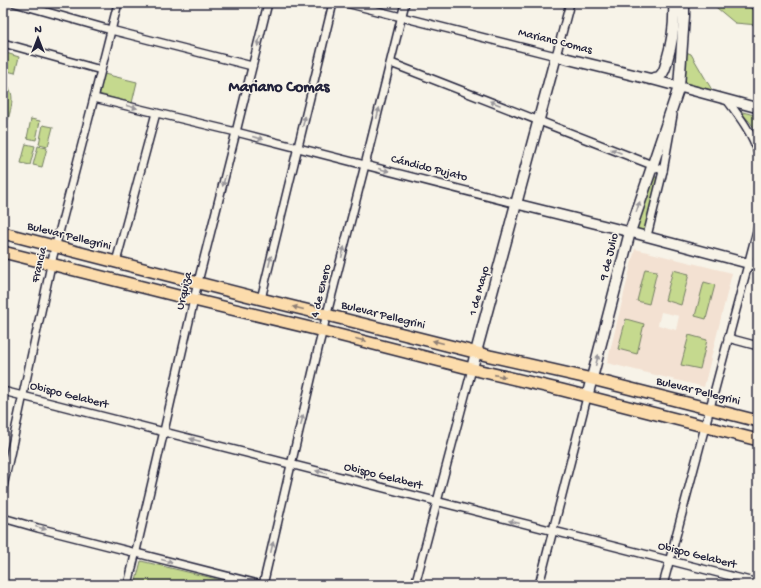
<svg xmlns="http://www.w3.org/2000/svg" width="761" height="588" font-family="'Gochi Hand',sans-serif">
<rect width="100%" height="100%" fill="#f7f3e8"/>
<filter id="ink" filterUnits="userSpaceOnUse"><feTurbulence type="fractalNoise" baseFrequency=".025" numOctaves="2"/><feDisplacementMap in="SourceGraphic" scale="8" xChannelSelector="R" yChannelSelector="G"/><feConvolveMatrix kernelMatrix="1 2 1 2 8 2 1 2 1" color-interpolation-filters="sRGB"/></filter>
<g filter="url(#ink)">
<path fill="#f3e1d2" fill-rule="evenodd" d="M635 249 732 273 704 387 607 363ZM661 312 679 316 676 330 658 325Z"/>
<g fill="#c5d98e" stroke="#747e64">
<polygon points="711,3 741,3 758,11 758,25 735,23"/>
<polygon points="3,52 19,57 15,73 3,70"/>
<polygon points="686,52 691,54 712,90 684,83"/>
<polygon points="104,74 137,82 132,103 99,94"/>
<path d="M3 84C21 90 7 122 3 133Z"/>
<path d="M739 111 758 116V134C753 125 747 118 739 111Z"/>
<polygon points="31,119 40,121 36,140 27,138"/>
<polygon points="43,125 53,127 48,146 39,144"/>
<polygon points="26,144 35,146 30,165 21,163"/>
<polygon points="38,146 47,148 42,167 33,165"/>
<polygon points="654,177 656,177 658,178 646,233 635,231"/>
<polygon points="645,269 657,271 649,304 637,301"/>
<polygon points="673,270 689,274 681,305 665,300"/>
<polygon points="704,282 715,285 706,319 695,316"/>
<polygon points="626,319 644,324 637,354 618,349"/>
<polygon points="689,335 707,340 700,369 681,365"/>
<polygon points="141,561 242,585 135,585"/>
</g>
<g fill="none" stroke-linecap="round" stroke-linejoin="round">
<defs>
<g id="minor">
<polyline points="15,3 111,30 252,66"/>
<polyline points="346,3 556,56 570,3"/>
<polyline points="3,43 101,70"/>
<polyline points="391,63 652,165 663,171"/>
<polyline points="94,98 236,132 517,204"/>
<path d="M727 100C739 116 752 133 758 152"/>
<polyline points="647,236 663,171 673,115"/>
<polyline points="116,262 156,113"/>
<polyline points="261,299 333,3"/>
<polyline points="728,338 758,346"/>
<polyline points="3,391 758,583"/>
<polyline points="3,487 53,256 94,98 118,3"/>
<polyline points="3,518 38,528 262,585"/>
<polyline points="128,585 164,431 198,282 236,132 268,3"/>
<polyline points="263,585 319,345 365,165 405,3"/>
<polyline points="415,585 472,369"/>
<polyline points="539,585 587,397"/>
<polyline points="663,585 758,227"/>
</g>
<g id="tertiary">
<polyline points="650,79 758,108"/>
<polyline points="517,204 630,232 758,266"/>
</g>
<g id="secondary">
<path d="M472 369 476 352 556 56 650 79C654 78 659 78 661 75 665 71 666 65 667 60 673 40 675 23 674 3"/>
<polyline points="587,397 630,232 679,87 684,16 684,3"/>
</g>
<g id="primary">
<polyline points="3,233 116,262 261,299 343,319 490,356 592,379 758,421"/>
<polyline points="3,252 194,300 323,331 472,369 562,390 758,440"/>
</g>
</defs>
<use href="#minor" stroke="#22223b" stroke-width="10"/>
<use href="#tertiary" stroke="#22223b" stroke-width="12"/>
<use href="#secondary" stroke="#22223b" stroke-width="13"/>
<use href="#primary" stroke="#22223b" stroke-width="14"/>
<use href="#minor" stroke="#f7f3e8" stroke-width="7"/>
<use href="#tertiary" stroke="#f7f3e8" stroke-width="9"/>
<use href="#secondary" stroke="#f7f3e8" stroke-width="10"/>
<use href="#primary" stroke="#fcdcac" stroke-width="11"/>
<defs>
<polyline id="rail" points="744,3 758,10"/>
</defs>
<use href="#rail" stroke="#22223b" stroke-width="3.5"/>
<use href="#rail" stroke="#f7f3e8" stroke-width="2" stroke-dasharray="6" stroke-linecap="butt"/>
</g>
<defs><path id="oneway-solid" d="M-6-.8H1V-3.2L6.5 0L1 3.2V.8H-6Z"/></defs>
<g fill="#97959a">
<use href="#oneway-solid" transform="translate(259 41) rotate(104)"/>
<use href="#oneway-solid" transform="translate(495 103) rotate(-159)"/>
<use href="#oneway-solid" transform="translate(132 107) rotate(14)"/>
<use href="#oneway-solid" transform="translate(378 113) rotate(-76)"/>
<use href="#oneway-solid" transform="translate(304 121) rotate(-76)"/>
<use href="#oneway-solid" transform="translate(258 138) rotate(15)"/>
<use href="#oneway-solid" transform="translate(616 151) rotate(-159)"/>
<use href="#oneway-solid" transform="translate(384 170) rotate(14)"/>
<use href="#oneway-solid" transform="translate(224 181) rotate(104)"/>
<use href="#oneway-solid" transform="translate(638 207) rotate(-71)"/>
<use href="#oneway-solid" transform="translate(343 252) rotate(-76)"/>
<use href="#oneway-solid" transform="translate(270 261) rotate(-76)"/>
<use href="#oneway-solid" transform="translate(597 360) rotate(-76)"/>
<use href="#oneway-solid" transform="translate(302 420) rotate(-77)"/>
<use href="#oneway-solid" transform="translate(195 440) rotate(-165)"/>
<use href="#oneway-solid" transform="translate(321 472) rotate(-166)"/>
<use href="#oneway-solid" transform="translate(514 522) rotate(-166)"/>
<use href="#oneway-solid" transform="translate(41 528) rotate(15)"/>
<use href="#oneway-solid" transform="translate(272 547) rotate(-77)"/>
<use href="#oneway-solid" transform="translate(167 561) rotate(14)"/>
</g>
<g fill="#8f7f74">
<use href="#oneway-solid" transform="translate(298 308) rotate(-166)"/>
<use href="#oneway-solid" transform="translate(361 340) rotate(14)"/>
<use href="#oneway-solid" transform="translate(438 342) rotate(-166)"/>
<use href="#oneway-solid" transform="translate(500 376) rotate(13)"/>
</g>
</g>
<g text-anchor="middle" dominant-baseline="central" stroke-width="3" stroke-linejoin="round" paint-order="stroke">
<g font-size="12" fill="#22223b" stroke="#f7f3e8">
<text transform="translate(555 42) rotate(14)">Mariano Comas</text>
<text transform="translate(429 169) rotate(14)">Cándido Pujato</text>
<text transform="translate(69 237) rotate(14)">Bulevar Pellegrini</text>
<text transform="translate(610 257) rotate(-76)">9 de Julio</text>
<text transform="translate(40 265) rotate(-77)">Francia</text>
<text transform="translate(185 291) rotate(-77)">Urquiza</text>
<text transform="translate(322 291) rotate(-76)">4 de Enero</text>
<text transform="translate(480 291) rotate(-75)">1 de Mayo</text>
<text transform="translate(383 316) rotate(14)">Bulevar Pellegrini</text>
<text transform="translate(698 392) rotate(14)">Bulevar Pellegrini</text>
<text transform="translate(69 396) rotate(14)">Obispo Gelabert</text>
<text transform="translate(383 477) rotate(14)">Obispo Gelabert</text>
<text transform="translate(697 556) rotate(14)">Obispo Gelabert</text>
</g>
<g font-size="16" font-weight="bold" fill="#22223b" stroke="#f7f3e8">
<text x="279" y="88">Mariano Comas</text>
</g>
</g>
<rect width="761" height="588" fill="none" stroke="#f7f3e8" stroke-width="16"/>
<rect x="8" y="8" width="745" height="572" fill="none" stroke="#22223b" stroke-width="1.5" filter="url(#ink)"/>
<g transform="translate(38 38)" stroke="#f7f3e8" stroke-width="3" paint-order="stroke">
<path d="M0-3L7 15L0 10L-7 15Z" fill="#22223b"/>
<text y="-6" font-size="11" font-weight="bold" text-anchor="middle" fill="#22223b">N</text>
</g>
</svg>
